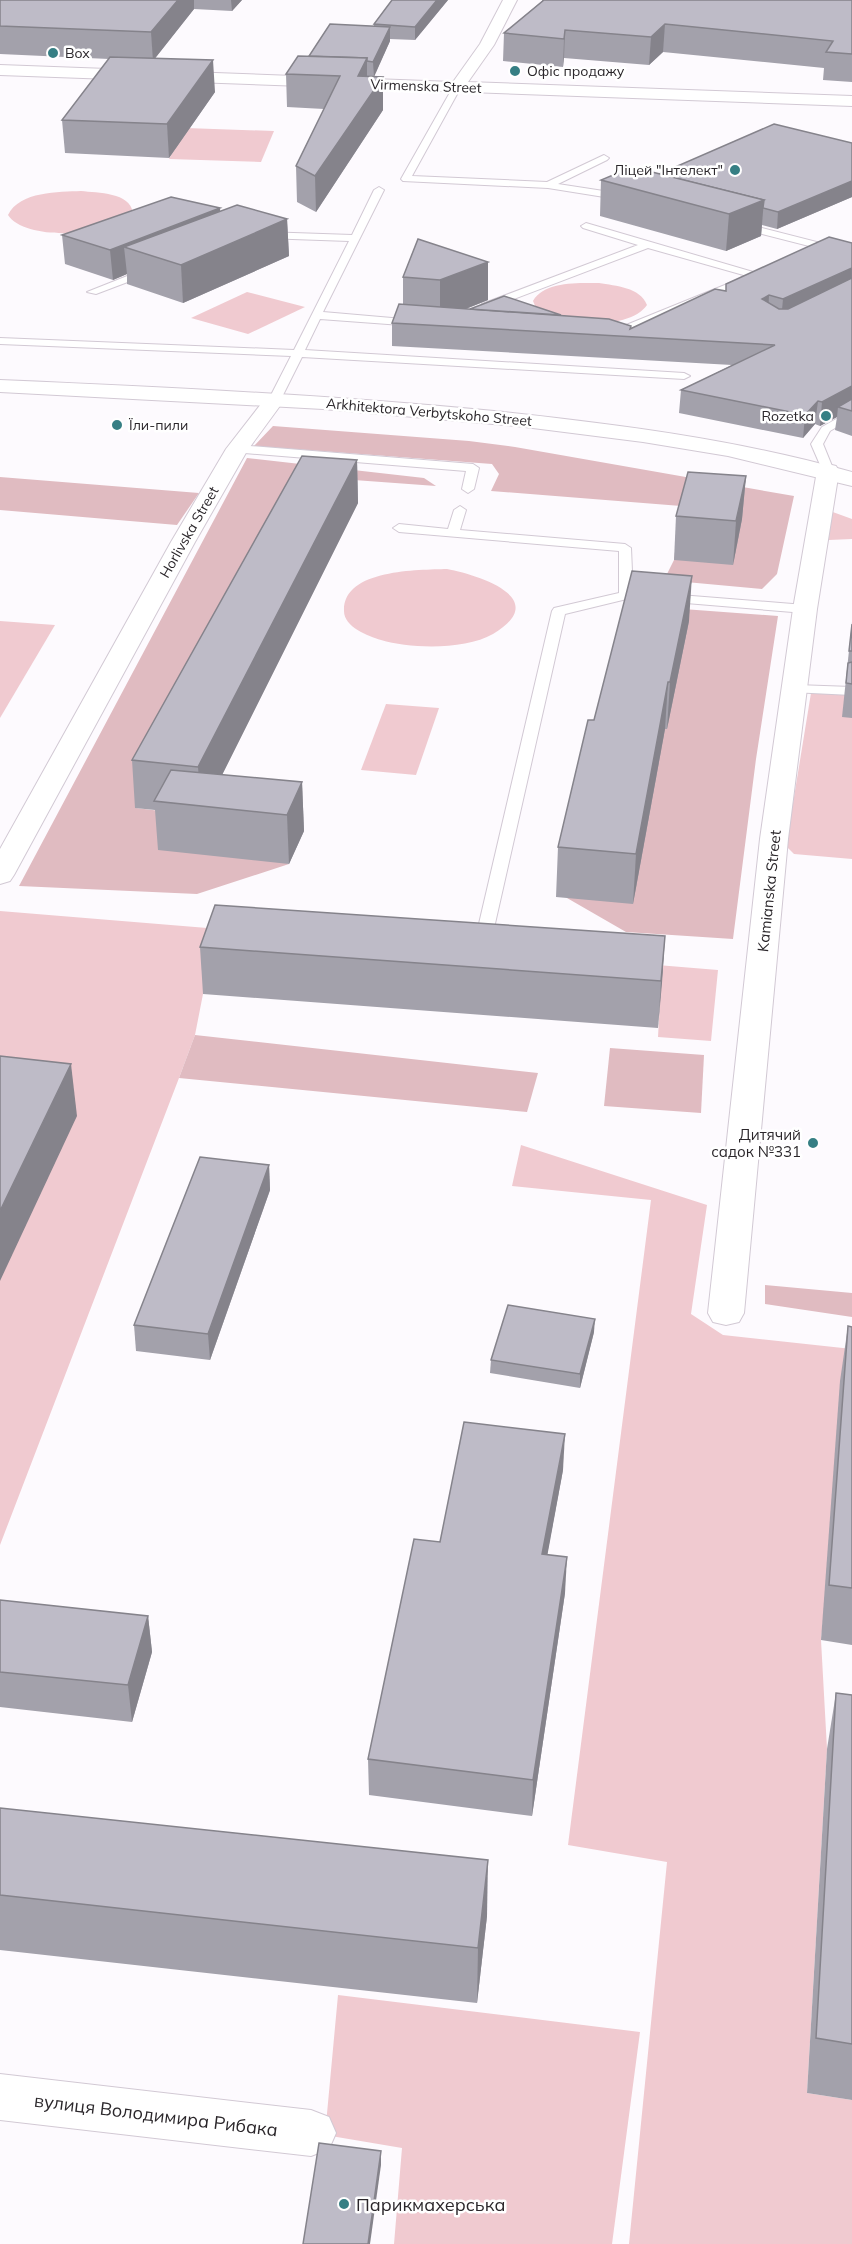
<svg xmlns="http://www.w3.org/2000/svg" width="852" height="2244" font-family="Mulish,sans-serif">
<rect width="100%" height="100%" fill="#fdfafe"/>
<g fill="#f0cad0">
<polygon points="186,128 274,131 261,162 169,159"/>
<path d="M81 191C98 193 130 192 133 213 117 219 100 227 84 231 64 236 19 233 8 215 20 191 59 192 81 191Z"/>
<path d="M599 283C616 286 640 287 647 305 635 323 596 326 576 323 563 320 549 313 536 308L533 301C544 281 579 283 599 283Z"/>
<polygon points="247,292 305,307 248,334 191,318"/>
<polygon points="830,511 852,519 852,539 829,540"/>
<path d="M447 569C478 575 553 598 493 634 465 650 411 649 381 640 368 636 344 627 344 611 343 569 418 570 447 569Z"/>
<polygon points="0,621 55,625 0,718"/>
<polygon points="811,693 852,693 852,859 794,854 786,846"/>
<polygon points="386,704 439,708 416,775 361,770"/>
<polygon points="0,911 718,970 711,1041 658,1037 661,983 203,994 195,1035 179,1078 0,1545"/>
<polygon points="521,1145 707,1205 691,1314 723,1335 852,1349 821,1640 827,1749 807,2093 852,2100 852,2244 629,2244 667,1862 568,1845 651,1200 512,1186"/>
<polygon points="338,1995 640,2032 612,2244 394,2244 402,2148 325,2135"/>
</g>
<g fill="#e0bbc1">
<polygon points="273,426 469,441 515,447 794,496 777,574 762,589 664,580 674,560 681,506 491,491 499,474 492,464 254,446"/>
<polygon points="247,458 424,478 436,486 354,480 136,808 177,813 289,864 197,894 19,886"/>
<polygon points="0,477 199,493 177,525 0,510"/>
<polygon points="629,605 778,616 756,759 733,939 626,932 567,898"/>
<polygon points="195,1035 538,1073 527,1112 179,1078"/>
<polygon points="610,1048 704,1055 701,1113 604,1106"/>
<polygon points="765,1285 852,1293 852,1317 765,1304"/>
</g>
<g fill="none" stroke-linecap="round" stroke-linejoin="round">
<defs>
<g id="service">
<polygon points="457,84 461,87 412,176 547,182 604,155 609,158 607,160 558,184 623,194 628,197 623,200 548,188 403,181 401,179 453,87"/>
<polygon points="379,187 384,190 323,312 415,320 420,323 415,326 320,319 305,350 684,373 690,376 684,379 302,357 281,399 275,402 269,399 291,356 0,344 0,338 294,350 349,241 264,238 259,235 264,232 352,235 374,190"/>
<polygon points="738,222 852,251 852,257 735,227 735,223"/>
<polygon points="586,223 760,274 761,276 608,339 604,338 604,334 747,276 648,248 490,308 482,308 482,304 638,245 583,228 581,226"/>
<polygon points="150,267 155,270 154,272 96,294 87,292"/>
<polygon points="852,410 852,418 830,431 823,444 834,471 832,474 824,474 811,444 822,427"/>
<polygon points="237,445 473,464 479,468 474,489 468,493 462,489 466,471 233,452 233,446"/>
<polygon points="460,506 466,510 460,530 625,544 631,548 633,595 631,598 565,614 494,928 486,933 478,928 552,611 554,608 619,593 619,551 399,532 393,528 399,524 448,529 454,510"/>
<polygon points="667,594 805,605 812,609 805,613 662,601 660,598 662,595"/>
<polygon points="796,685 852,687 852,695 791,692 789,689 791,686"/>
</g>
<g id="minor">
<polygon points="503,0 517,0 494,45 468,82 852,96 852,106 0,75 0,65 453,82 480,44"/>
<polygon points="275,393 282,395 285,399 247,451 195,542 14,875 10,881 0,884 0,849 171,542 226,449 268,395"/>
<polygon points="828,464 836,466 839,471 817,609 788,839 744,1313 739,1322 726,1325 713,1322 708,1313 760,839 793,609 817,471 820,466"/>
<polygon points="0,2074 311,2110 329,2117 336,2133 329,2149 311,2156 0,2120"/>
</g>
<path id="tertiary" d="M0 380C165 387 330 395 494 411 615 424 735 439 852 472V486L728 456 643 442 517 426 323 409 0 392Z"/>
</defs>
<use href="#service" stroke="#d2c9d4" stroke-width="2"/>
<use href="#minor" stroke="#d2c9d4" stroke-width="2"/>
<use href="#tertiary" stroke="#d2c9d4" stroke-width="2"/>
<use href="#service" fill="#fff" fill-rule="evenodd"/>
<use href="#minor" fill="#fff" fill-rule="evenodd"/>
<use href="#tertiary" fill="#fff" fill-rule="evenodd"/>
</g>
<g fill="#a3a1ab">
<polygon points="0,0 242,0 232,11 194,9 155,58 215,92 169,158 65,153 62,120 109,59 0,54"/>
<polygon points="392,0 448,0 415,40 390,39 390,41 374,76 383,77 383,110 316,212 297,202 296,166 324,109 287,107 286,74 309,56 374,26 374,24"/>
<polygon points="542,0 852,0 852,82 823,80 824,68 663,52 649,65 564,58 563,67 503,61 504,33 542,1"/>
<polygon points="852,143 852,197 777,229 762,225 761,236 726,251 600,216 601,180 659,174"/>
<polygon points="220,208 220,211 287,219 289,256 183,303 127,284 127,274 113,280 65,264 62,235"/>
<polygon points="418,239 488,300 466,309 561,315 631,328 852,243 852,436 835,430 837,417 820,426 815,424 803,438 679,413 681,390 732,365 392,346 392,323 403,304 403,277"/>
<polygon points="357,460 358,503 222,775 302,782 304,831 289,864 158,850 155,810 135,808 132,760"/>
<polygon points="746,476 742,519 733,565 674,560 676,516"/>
<polygon points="689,621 667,729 665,729 633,904 556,897 558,847 594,720"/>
<polygon points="852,622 852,718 842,717"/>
<polygon points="665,936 658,1028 203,994 200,947"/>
<polygon points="269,1165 270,1190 210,1360 136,1351 134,1325"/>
<polygon points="848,1326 852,1327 852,1645 821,1640 840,1381"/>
<polygon points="594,1332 580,1388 490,1373 491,1360"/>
<polygon points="563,1470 547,1555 565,1593 532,1816 369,1795 368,1759 440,1542"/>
<polygon points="0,1600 148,1616 152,1652 132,1722 0,1707"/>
<polygon points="836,1693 852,1695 852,2100 807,2093 827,1749"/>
<polygon points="0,1808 487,1916 477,2003 0,1950"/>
</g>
<g fill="#85838b">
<polygon points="178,0 194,0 194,9 153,61 151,32"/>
<polygon points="231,0 242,0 232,11"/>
<polygon points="437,0 448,0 415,40 415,27"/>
<polygon points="665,24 663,52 649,65 651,37"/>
<polygon points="390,27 390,41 374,77 373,62"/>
<polygon points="565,30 564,58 563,67 564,39"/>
<polygon points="367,58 367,91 358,76"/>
<polygon points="213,60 215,92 169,158 167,124"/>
<polygon points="383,77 383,110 316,212 315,176"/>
<polygon points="852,181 852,197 777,229 778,212"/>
<polygon points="764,200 761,236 726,251 729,214"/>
<polygon points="220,208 222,237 124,247 127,274 113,280 110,250"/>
<polygon points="287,219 289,256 183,303 181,265"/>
<polygon points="488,262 488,300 440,319 440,280"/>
<polygon points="852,268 852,288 781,321 783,299"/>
<polygon points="769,295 768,317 762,299"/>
<polygon points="852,386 852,408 838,407 837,417 820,426 822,402"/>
<polygon points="818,401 815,424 803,438 805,415"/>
<polygon points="357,460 358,503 206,807 201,806 198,767"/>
<polygon points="746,476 742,519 733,565 736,521"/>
<polygon points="692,576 689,621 667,729 670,682"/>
<polygon points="668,682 665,729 633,904 636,854"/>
<polygon points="302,782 304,831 289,864 287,815"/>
<polygon points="665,936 662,983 658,1028 661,981"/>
<polygon points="71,1064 77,1116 0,1281 0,1211"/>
<polygon points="269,1165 270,1190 210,1360 208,1334"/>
<polygon points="595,1319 594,1332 580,1388 580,1374"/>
<polygon points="565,1434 563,1470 541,1590 542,1554"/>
<polygon points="567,1557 565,1593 532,1816 533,1780"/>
<polygon points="148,1616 152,1652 132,1722 128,1685"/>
<polygon points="488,1860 487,1916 477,2003 478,1948"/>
<polygon points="381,2151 381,2165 370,2244 368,2244"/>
</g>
<g fill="#bebbc7" stroke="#85838b" stroke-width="1.5">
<polygon points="0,0 178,0 151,32 0,26"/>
<polygon points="392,0 437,0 415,27 374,24"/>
<polygon points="544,0 852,0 852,54 826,52 833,41 665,24 651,37 565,30 564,39 504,33"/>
<polygon points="330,24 390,27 373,62 367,61 367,58 309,56"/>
<polygon points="298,56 367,58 358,76 383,77 315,176 296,166 340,76 286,74"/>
<polygon points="110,57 213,60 167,124 62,120"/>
<polygon points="774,124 852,143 852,181 778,212 763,208 764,200 659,174"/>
<polygon points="632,167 764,200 729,214 601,180"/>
<polygon points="171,197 220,208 110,250 62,235"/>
<polygon points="237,205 287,219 181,265 124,247"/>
<polygon points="829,237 852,243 852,268 783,299 769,295 762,299 779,309 788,309 852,278 852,386 822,402 818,401 805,415 681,390 775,345 392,323 399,304 609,319 631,326 630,329 715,289 726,291 726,284"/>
<polygon points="418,239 488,262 440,280 403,277"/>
<polygon points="504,296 561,315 470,309"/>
<polygon points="852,399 852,411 838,407"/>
<polygon points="302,456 357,460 198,767 132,760"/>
<polygon points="688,472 746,476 736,521 676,516"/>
<polygon points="632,571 692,576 670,682 668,682 636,854 558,847 588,720 594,720"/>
<polygon points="852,624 852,651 849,651"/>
<polygon points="852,662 852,684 846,683 848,663"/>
<polygon points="171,770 302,782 287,815 154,801"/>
<polygon points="215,905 665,936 661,981 200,947"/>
<polygon points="0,1056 71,1064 0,1211"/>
<polygon points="200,1157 269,1165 208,1334 134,1325"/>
<polygon points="508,1305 595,1319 580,1374 491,1360"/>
<polygon points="848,1326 852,1327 852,1588 829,1585"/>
<polygon points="464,1422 565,1434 542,1554 567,1557 533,1780 368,1759 414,1539 440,1542"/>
<polygon points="0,1600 148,1616 128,1685 0,1672"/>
<polygon points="836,1693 852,1695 852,2044 816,2038"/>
<polygon points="0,1808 488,1860 478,1948 0,1895"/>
<polygon points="319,2143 381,2151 368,2244 303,2244"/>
</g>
<g fill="#367f84" stroke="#fff" stroke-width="2">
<circle cx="53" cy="53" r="6"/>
<circle cx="515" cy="71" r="6"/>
<circle cx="735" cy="170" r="6"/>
<circle cx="826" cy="416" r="6"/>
<circle cx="117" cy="425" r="6"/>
<circle cx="813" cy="1143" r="6"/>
<circle cx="344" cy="2204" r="6"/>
</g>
<g text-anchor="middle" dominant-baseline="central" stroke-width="5" stroke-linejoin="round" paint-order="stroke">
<g font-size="14" fill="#2b272b" stroke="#fff" text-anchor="start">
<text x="65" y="53">Box</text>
<text x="527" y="71">Офіс продажу</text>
<text x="723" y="170" text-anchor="end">Ліцей "Інтелект"</text>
<text x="814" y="416" text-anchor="end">Rozetka</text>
<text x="129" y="425">Їли-пили</text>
</g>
<g font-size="14" fill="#2b272b" stroke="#fff">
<text transform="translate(426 86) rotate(2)">Virmenska Street</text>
<text transform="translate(429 412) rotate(5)">Arkhitektora Verbytskoho Street</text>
<text transform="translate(189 532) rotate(-60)">Horlivska Street</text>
</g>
<g font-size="15" fill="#2b272b" stroke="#fff">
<text transform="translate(769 891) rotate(-84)">Kamianska Street</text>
</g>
<g font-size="15" fill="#2b272b" stroke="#fff" text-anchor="end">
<text x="801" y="1134">Дитячий<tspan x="801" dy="17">садок №331</tspan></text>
</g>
<g font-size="18" fill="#2b272b" stroke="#fff">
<text transform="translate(156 2115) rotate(7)">вулиця Володимира Рибака</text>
</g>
<g font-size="18" fill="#2b272b" stroke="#fff" text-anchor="start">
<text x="356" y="2204">Парикмахерська</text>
</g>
</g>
</svg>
